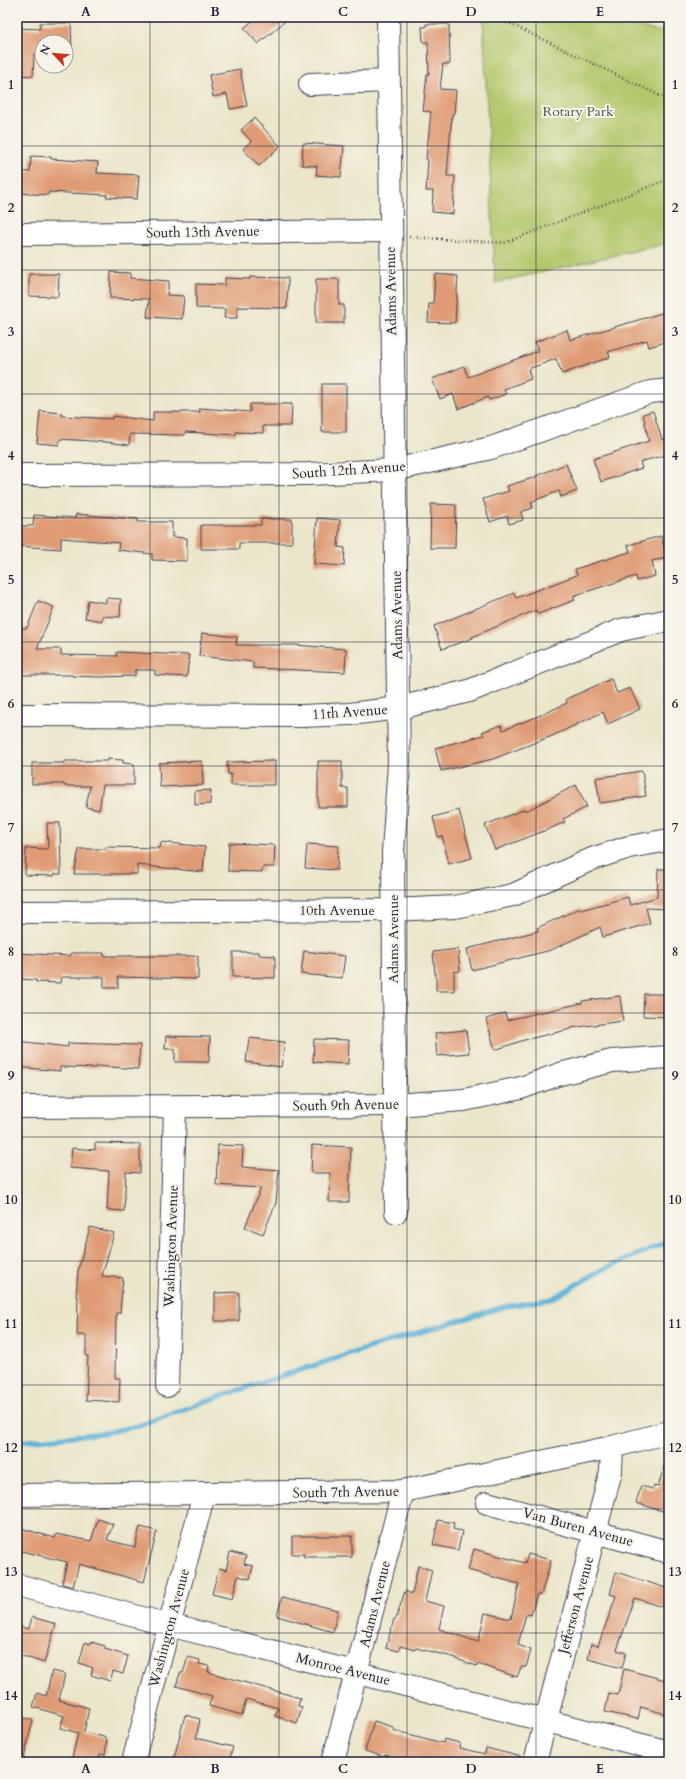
<svg xmlns="http://www.w3.org/2000/svg" width="686" height="1779" font-family="Cardo,serif">
<rect width="100%" height="100%" fill="#f7f3e8"/>
<filter id="ink" filterUnits="userSpaceOnUse"><feTurbulence type="fractalNoise" baseFrequency=".025" numOctaves="2"/><feDisplacementMap in="SourceGraphic" scale="8" xChannelSelector="R" yChannelSelector="G"/><feConvolveMatrix kernelMatrix="1 2 1 2 8 2 1 2 1" color-interpolation-filters="sRGB"/></filter>
<filter id="wash" filterUnits="userSpaceOnUse"><feTurbulence type="fractalNoise" baseFrequency=".012" numOctaves="4" result="noise"/><feDisplacementMap in="SourceGraphic" scale="16" xChannelSelector="R" yChannelSelector="G"/><feGaussianBlur stdDeviation="0.9" result="paint"/><feColorMatrix in="noise" values="0 0 0 0 0 0 0 0 0 0 0 0 0 0 0 0 0 1.4 0 .05"/><feComposite in="paint" operator="in"/></filter>
<g filter="url(#wash)">
<rect width="100%" height="100%" fill="#ebe6ca"/>
<polygon fill="#b3c86c" stroke="#6a7554" points="483,17 588,17 669,33 669,243 495,283"/>
<g fill="none" stroke-linecap="round" stroke-linejoin="round">
<polyline stroke="#5bb1d8" stroke-width="5" points="17,1442 103,1433 137,1426 218,1397 371,1347 503,1307 551,1299 602,1270 669,1241"/>
</g>
<g id="blocks">
<g fill="#df9b75">
<polygon points="257,17 290,17 258,44 244,28"/>
<polygon points="40,23 71,23 72,54 66,54 66,42 42,42 42,54 34,54 33,76 17,75 17,28 40,29"/>
<polygon points="426,24 449,24 450,64 443,64 440,89 456,90 454,114 452,114 447,176 455,176 453,214 432,212 433,191 426,191 428,160 426,159 431,112 423,111 427,74 429,74 428,42 423,42 422,27 426,27"/>
<polygon points="240,69 247,106 230,109 227,94 213,97 209,75"/>
<polygon points="254,118 280,146 259,166 243,149 251,141 241,130"/>
<polygon points="303,143 344,146 341,177 316,175 317,166 302,165"/>
<polygon points="31,156 51,157 51,159 98,162 97,173 139,175 137,199 106,197 107,195 49,192 48,195 17,193 17,171 30,172"/>
<polygon points="111,272 130,273 130,278 169,281 167,295 184,296 182,319 147,317 149,299 110,298"/>
<polygon points="29,274 59,274 58,297 29,296"/>
<polygon points="435,274 458,276 455,323 428,322 429,304 433,304"/>
<polygon points="250,277 288,278 287,308 237,307 237,318 224,318 225,309 196,308 196,284 225,285 225,278 250,279"/>
<polygon points="316,279 339,279 339,305 344,305 344,323 316,323"/>
<polygon points="669,311 669,324 664,326 668,341 649,347 647,340 608,352 610,357 562,374 556,359 528,369 531,379 504,389 506,394 489,400 488,397 458,409 453,394 440,399 432,379 464,366 468,377 538,351 535,342 567,330 570,340"/>
<rect x="322" y="384" width="24" height="48"/>
<polygon points="250,404 292,404 291,426 263,426 263,433 236,432 236,435 185,432 185,435 130,434 129,445 106,442 60,439 59,445 37,443 40,411 62,413 62,416 112,419 112,416 153,421 153,412 200,412 200,408 250,412"/>
<polygon points="653,411 662,440 669,438 669,454 640,462 642,468 601,482 593,459 649,441 643,414"/>
<polygon points="566,464 577,491 561,497 559,491 531,502 533,508 521,512 523,520 509,524 507,516 490,522 483,499 509,491 507,486 536,477 536,476"/>
<polygon points="431,504 456,505 455,548 430,548"/>
<polygon points="76,514 138,519 138,522 172,522 172,537 187,538 187,561 152,560 152,554 118,550 119,543 111,542 61,538 61,549 17,546 17,526 33,526 34,515 75,518"/>
<polygon points="317,518 340,520 338,547 345,548 344,566 314,564"/>
<polygon points="261,519 292,519 292,543 239,543 239,549 201,549 201,525 261,525"/>
<polygon points="661,536 667,558 652,561 655,576 637,581 636,576 573,596 575,600 538,614 536,610 472,637 473,638 442,649 434,626 514,593 516,598 577,575 575,569 630,552 628,545"/>
<polygon points="106,598 121,599 120,617 102,616 102,621 85,618 88,600 106,603"/>
<polygon points="38,601 54,607 37,649 61,649 61,655 117,656 117,652 189,655 187,677 155,675 155,670 135,670 135,676 99,677 72,676 72,675 17,675 18,628 27,628"/>
<polygon points="202,633 237,637 236,645 295,645 346,649 345,672 253,668 253,662 199,656"/>
<polygon points="611,679 617,693 630,688 640,709 608,724 603,712 552,736 493,759 441,771 435,748 484,735 482,732 501,725 503,730 541,715 567,703 566,699"/>
<polygon points="108,759 123,760 123,763 134,764 134,785 103,785 99,810 86,807 90,786 64,786 64,784 32,784 32,763 64,763 64,761 108,761"/>
<polygon points="202,761 203,785 160,787 159,763"/>
<polygon points="275,761 275,785 231,785 231,774 228,774 227,762"/>
<polygon points="318,761 342,761 342,788 348,788 348,807 318,807"/>
<polygon points="642,771 646,796 600,803 596,778"/>
<polygon points="576,785 587,807 563,819 565,822 549,829 495,850 485,825 525,809 526,811"/>
<polygon points="211,790 210,804 195,805 195,791"/>
<polygon points="459,810 472,858 449,864 442,836 438,837 433,817"/>
<polygon points="47,823 60,823 61,874 54,874 54,876 25,875 26,848 48,849"/>
<polygon points="161,842 205,847 203,872 137,865 137,874 74,874 79,849 106,849 106,847 160,848"/>
<polygon points="229,843 275,845 274,867 263,867 262,872 228,871"/>
<polygon points="307,844 338,846 337,870 305,868"/>
<polygon points="658,869 669,869 669,909 646,908 650,923 603,937 600,927 551,950 472,970 467,949 538,931 537,928 580,908 581,910 628,897 630,905 657,897"/>
<polygon points="458,949 460,971 454,972 454,991 436,991 436,973 435,974 433,952"/>
<polygon points="304,951 345,956 342,978 301,974"/>
<polygon points="233,952 259,952 259,955 275,956 275,978 233,977"/>
<polygon points="17,953 71,956 71,953 104,953 104,956 198,956 198,979 118,977 118,988 104,988 104,977 61,977 60,983 36,982 36,980 17,979"/>
<polygon points="644,994 669,994 669,1017 643,1016"/>
<polygon points="620,996 623,1021 571,1028 571,1029 524,1040 495,1050 486,1019 505,1013 507,1020 582,1003 582,1001"/>
<polygon points="466,1030 469,1053 437,1056 435,1033"/>
<polygon points="166,1036 210,1037 209,1062 175,1062 175,1049 165,1049"/>
<polygon points="249,1038 285,1042 281,1067 246,1062"/>
<polygon points="314,1039 349,1040 348,1064 313,1062"/>
<polygon points="17,1041 68,1047 68,1043 140,1045 138,1069 96,1066 96,1068 60,1067 60,1071 17,1067"/>
<polygon points="95,1143 140,1144 140,1173 126,1172 124,1211 107,1210 109,1171 70,1168 72,1148 95,1150"/>
<polygon points="218,1145 243,1146 242,1167 279,1170 276,1203 263,1234 245,1227 261,1188 216,1185"/>
<polygon points="312,1145 351,1147 349,1202 329,1202 330,1173 311,1173"/>
<polygon points="90,1227 114,1233 102,1276 123,1278 120,1313 116,1313 115,1378 120,1378 119,1402 86,1400 88,1356 86,1356 86,1335 77,1335 78,1296 76,1296 78,1271"/>
<polygon points="239,1292 239,1321 215,1321 215,1293"/>
<polygon points="666,1460 669,1461 669,1513 636,1503 641,1486 653,1489 654,1486 658,1487"/>
<polygon points="98,1519 113,1524 107,1540 135,1547 140,1527 157,1531 144,1582 79,1564 73,1587 62,1584 67,1562 17,1550 17,1527 55,1538 56,1534 91,1541"/>
<polygon points="438,1520 454,1523 453,1529 462,1531 458,1550 433,1545"/>
<polygon points="292,1536 352,1536 352,1557 304,1557 304,1554 292,1554"/>
<polygon points="474,1549 525,1563 528,1554 551,1560 541,1595 537,1594 531,1615 526,1614 518,1645 531,1650 526,1667 521,1667 517,1677 478,1664 477,1666 456,1659 457,1658 416,1648 415,1650 400,1646 399,1651 386,1648 394,1619 396,1619 405,1591 412,1594 418,1566 432,1570 425,1601 444,1606 439,1629 478,1642 485,1613 511,1619 519,1584 468,1570"/>
<polygon points="230,1552 246,1556 244,1564 253,1566 250,1579 238,1576 232,1599 212,1594 219,1568 226,1570"/>
<polygon points="616,1572 669,1589 669,1609 635,1598 617,1650 626,1653 622,1668 588,1659 591,1644 598,1646 616,1596 610,1594"/>
<polygon points="282,1597 338,1610 333,1632 277,1616"/>
<polygon points="32,1617 56,1624 44,1663 17,1654 17,1626 29,1629"/>
<polygon points="85,1642 90,1644 91,1642 105,1646 105,1649 128,1656 123,1674 113,1671 110,1681 91,1675 93,1668 79,1663"/>
<polygon points="188,1657 200,1660 199,1664 209,1666 208,1672 300,1698 298,1706 302,1707 297,1723 275,1716 278,1708 246,1699 242,1715 209,1706 212,1696 176,1686 180,1673 183,1673"/>
<polygon points="624,1669 669,1681 669,1715 641,1707 638,1719 605,1712 609,1693 618,1695"/>
<polygon points="52,1671 65,1674 59,1700 89,1708 84,1732 104,1737 104,1738 107,1739 105,1755 100,1754 98,1762 71,1762 78,1733 60,1728 64,1716 33,1707 37,1693 46,1696"/>
<polygon points="185,1715 200,1719 196,1738 233,1747 229,1762 173,1762"/>
<polygon points="17,1716 33,1720 23,1762 17,1762"/>
<polygon points="374,1721 393,1727 393,1730 443,1743 444,1739 460,1743 459,1748 485,1754 486,1748 522,1757 522,1762 411,1762 385,1755 384,1757 365,1751"/>
</g>
</g>
</g>
<g filter="url(#ink)">
<use href="#blocks" fill-opacity="0" stroke="#403f50" stroke-width="1"/>
<g fill="none" stroke-linecap="round" stroke-linejoin="round">
<defs>
<g id="minor">
<polyline points="388,17 399,763 393,852 396,1212"/>
<polyline points="310,84 388,81"/>
<polyline points="17,234 390,231"/>
<polyline points="17,475 308,474 394,470 491,448 650,392 669,390"/>
<polyline points="17,715 302,716 350,714 399,708 469,691 621,630 669,620"/>
<polyline points="17,912 393,910 455,907 513,895 592,859 629,847 669,840"/>
<polyline points="17,1107 395,1105 464,1100 521,1088 560,1074 612,1061 669,1057"/>
<polyline points="167,1386 175,1107"/>
<polyline points="17,1495 403,1491 612,1447 669,1432"/>
<polyline points="487,1503 669,1552"/>
<polyline points="17,1585 169,1625 669,1752"/>
<polyline points="133,1762 204,1494"/>
<polyline points="333,1762 403,1491"/>
<polyline points="535,1762 611,1471 612,1447"/>
</g>
</defs>
<use href="#minor" stroke="#403f50" stroke-width="24"/>
<g stroke="#403f50" stroke-width="2.5" stroke-dasharray="1 3" stroke-linecap="butt">
<polyline points="496,17 669,100"/>
<polyline points="409,237 504,243 669,179"/>
</g>
<use href="#minor" stroke="#fff" stroke-width="22"/>
</g>
</g>
<path fill="none" stroke="#22223b" stroke-width="1" stroke-opacity="0.55" d="M150 17V1762M279 17V1762M407 17V1762M536 17V1762M17 146H669M17 270H669M17 394H669M17 518H669M17 642H669M17 766H669M17 890H669M17 1013H669M17 1137H669M17 1261H669M17 1385H669M17 1509H669M17 1633H669"/>
<g text-anchor="middle" dominant-baseline="central" stroke-width="4" stroke-linejoin="round" paint-order="stroke">
<g font-size="14" fill="#4e544a" stroke="#f7f3e8">
<text x="578" y="111">Rotary Park</text>
</g>
<g font-size="14" fill="#22223b" stroke="#f7f3e8">
<text transform="translate(203 232) rotate(-1)">South 13th Avenue</text>
<text transform="translate(391 291) rotate(-91)">Adams Avenue</text>
<text transform="translate(349 470) rotate(-4)">South 12th Avenue</text>
<text transform="translate(397 615) rotate(-91)">Adams Avenue</text>
<text transform="translate(350 712) rotate(-4)">11th Avenue</text>
<text x="337" y="910">10th Avenue</text>
<text transform="translate(393 939) rotate(-90)">Adams Avenue</text>
<text transform="translate(346 1105) rotate(-1)">South 9th Avenue</text>
<text transform="translate(171 1246) rotate(-88)">Washington Avenue</text>
<text transform="translate(346 1492) rotate(-1)">South 7th Avenue</text>
<text transform="translate(578 1527) rotate(15)">Van Buren Avenue</text>
<text transform="translate(375 1604) rotate(-76)">Adams Avenue</text>
<text transform="translate(576 1605) rotate(-75)">Jefferson Avenue</text>
<text transform="translate(169 1628) rotate(-75)">Washington Avenue</text>
<text transform="translate(343 1669) rotate(14)">Monroe Avenue</text>
</g>
</g>
<rect width="686" height="1779" fill="none" stroke="#f7f3e8" stroke-width="44"/>
<g transform="translate(54 54) rotate(296)"><circle r="19" fill="#f7f3e8" stroke="#a29fa3"/>
<path d="M0-3L7 15L0 10L-7 15Z" fill="#c8321e"/>
<text y="-6" font-size="11" font-weight="bold" text-anchor="middle" fill="#22223b">N</text>
</g>
<rect x="22" y="22" width="642" height="1735" fill="none" stroke="#22223b" stroke-width="1.5"/>
<g font-size="13" text-anchor="middle" font-weight="bold" fill="#22223b">
<text x="86" y="16">A</text>
<text x="215" y="16">B</text>
<text x="343" y="16">C</text>
<text x="471" y="16">D</text>
<text x="600" y="16">E</text>
<text x="11" y="89">1</text>
<text x="675" y="89">1</text>
<text x="11" y="212">2</text>
<text x="675" y="212">2</text>
<text x="11" y="336">3</text>
<text x="675" y="336">3</text>
<text x="11" y="460">4</text>
<text x="675" y="460">4</text>
<text x="11" y="584">5</text>
<text x="675" y="584">5</text>
<text x="11" y="708">6</text>
<text x="675" y="708">6</text>
<text x="11" y="832">7</text>
<text x="675" y="832">7</text>
<text x="11" y="956">8</text>
<text x="675" y="956">8</text>
<text x="11" y="1080">9</text>
<text x="675" y="1080">9</text>
<text x="11" y="1204">10</text>
<text x="675" y="1204">10</text>
<text x="11" y="1328">11</text>
<text x="675" y="1328">11</text>
<text x="11" y="1452">12</text>
<text x="675" y="1452">12</text>
<text x="11" y="1576">13</text>
<text x="675" y="1576">13</text>
<text x="11" y="1700">14</text>
<text x="675" y="1700">14</text>
<text x="86" y="1773">A</text>
<text x="215" y="1773">B</text>
<text x="343" y="1773">C</text>
<text x="471" y="1773">D</text>
<text x="600" y="1773">E</text>
</g>
</svg>
